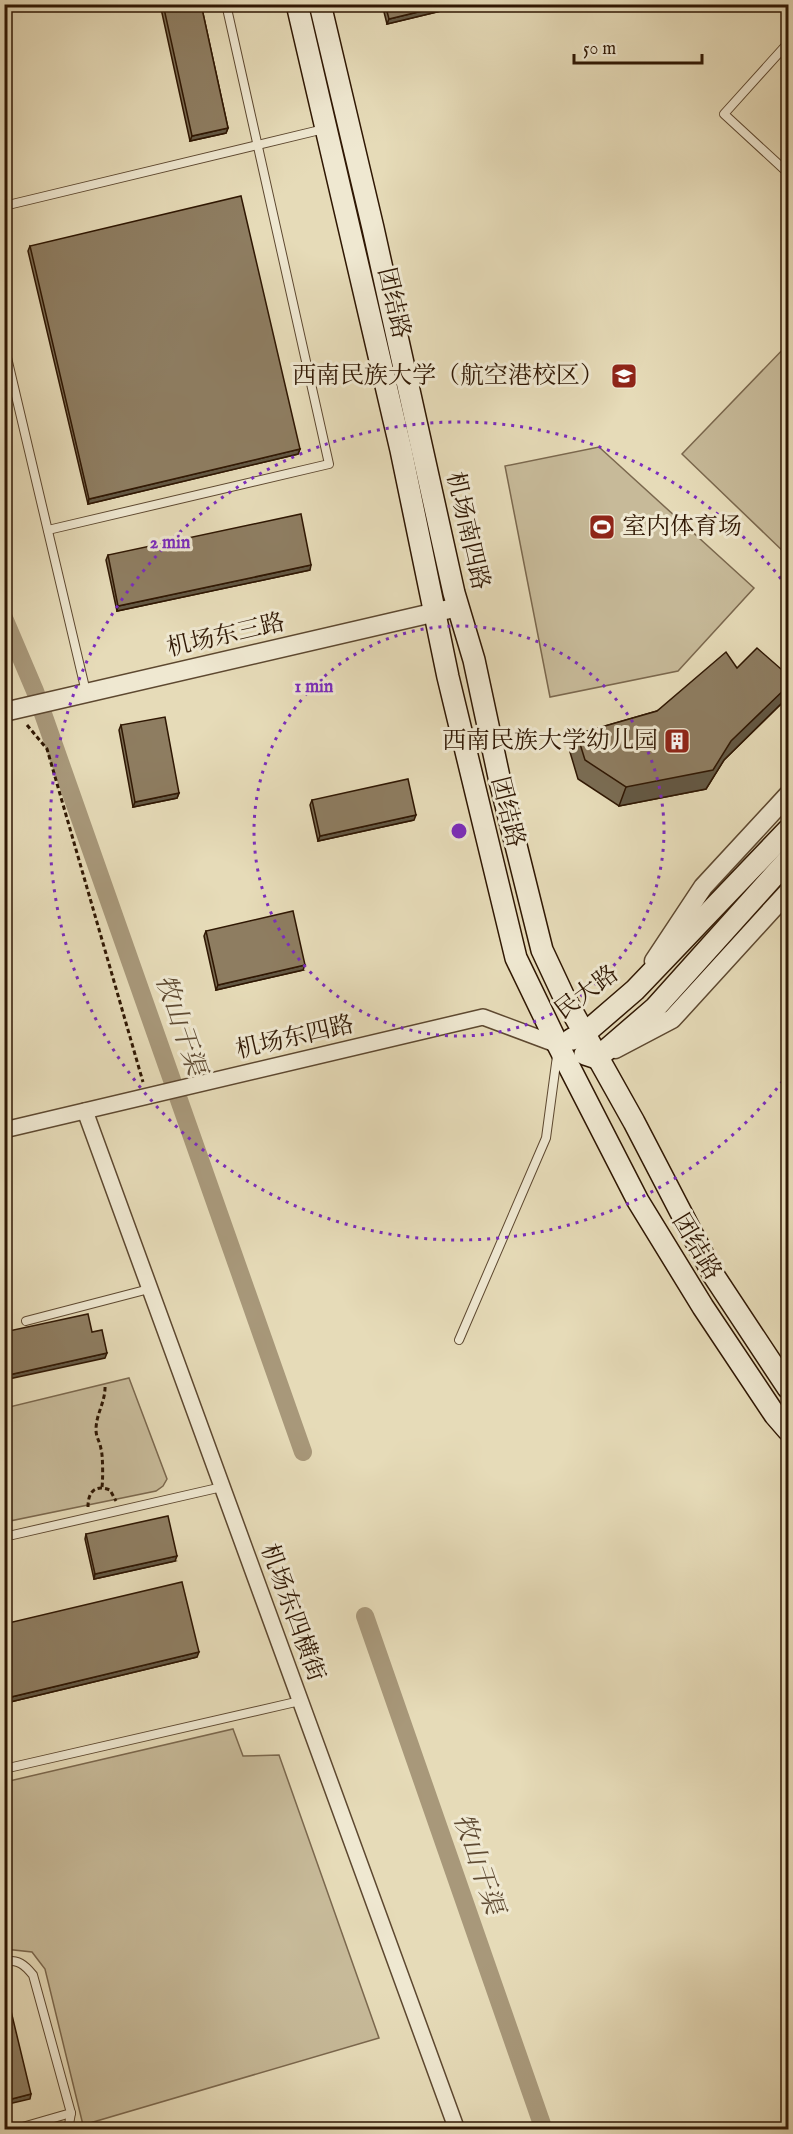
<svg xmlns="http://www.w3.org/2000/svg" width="793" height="2134" font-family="'IM FELL English','Noto Serif SC',serif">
<rect width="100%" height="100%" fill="#e6dbb8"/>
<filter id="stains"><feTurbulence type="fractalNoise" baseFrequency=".00333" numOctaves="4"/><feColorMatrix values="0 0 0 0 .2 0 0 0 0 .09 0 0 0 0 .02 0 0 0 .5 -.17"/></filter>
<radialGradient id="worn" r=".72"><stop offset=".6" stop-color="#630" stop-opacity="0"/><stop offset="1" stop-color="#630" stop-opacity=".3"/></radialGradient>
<g fill="#c7ba99" stroke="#7b684e" stroke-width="1.5">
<polygon points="788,344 788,556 682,454"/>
<polygon points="599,447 754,588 678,671 550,697 505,466"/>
<polygon points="129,1378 167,1479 163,1486 156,1491 5,1522 5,1408"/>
<polygon points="233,1729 243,1756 279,1755 379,2038 83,2125 45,1969 32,1952 5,1949 5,1782"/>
</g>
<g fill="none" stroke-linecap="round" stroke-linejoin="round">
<g stroke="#a8987a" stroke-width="18">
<polyline points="4,618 35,691 303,1452"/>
<polyline points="365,1616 544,2130"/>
</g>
<defs>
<g id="service">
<polyline points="788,43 724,114 788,173"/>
<polyline points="4,206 324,129"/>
<polyline points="4,345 86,692"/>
<polyline points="48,530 329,464 226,4"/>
<polyline points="26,1321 149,1289"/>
<polyline points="459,1340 546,1138 557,1056"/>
<polyline points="4,1537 222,1487"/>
<polyline points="4,1769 300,1701"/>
<path d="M4 1961C19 1960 24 1964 33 1975L71 2113 12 2130"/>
<polyline points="68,2130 71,2113"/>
</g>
<g id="minor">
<polyline points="85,1111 457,2130"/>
<polyline points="4,1130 483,1017 558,1045"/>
</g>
<g id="tertiary">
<polyline points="4,712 458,607"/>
<polyline points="654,961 703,887 788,795"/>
<polyline points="615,1049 672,1019 788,892"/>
</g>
<g id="secondary">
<polyline points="297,4 401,450 448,677 516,958 558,1045 638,1201 703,1307 775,1415 788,1430"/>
<polyline points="320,4 373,228 454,593 474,660 499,777 542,950 564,997 634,1122 714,1276 788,1388"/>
<polyline points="572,1039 584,1034 635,990 788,830"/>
<polyline points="585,1054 597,1058 655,1008 788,860"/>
</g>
</defs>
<use href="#service" stroke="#5d4830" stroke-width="10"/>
<use href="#minor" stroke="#5d4830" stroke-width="18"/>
<use href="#tertiary" stroke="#5d4830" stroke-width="21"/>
<use href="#secondary" stroke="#2f1703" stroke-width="24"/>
<g stroke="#2f1703" stroke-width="3" stroke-dasharray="4.5 3" stroke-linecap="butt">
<polyline points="27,725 47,749 143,1082"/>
<path d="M102 1487C103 1480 103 1455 101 1449 100 1442 96 1437 96 1430 96 1413 106 1402 105 1384"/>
<path d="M88 1507C88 1492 95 1484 110 1490L116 1501"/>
</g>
<use href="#service" stroke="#efe8d1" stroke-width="8"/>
<use href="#minor" stroke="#efe8d1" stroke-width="15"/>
<use href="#tertiary" stroke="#efe8d1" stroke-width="18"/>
<use href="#secondary" stroke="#efe8d1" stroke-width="21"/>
</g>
<g fill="#7a6c53" stroke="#2f1703" stroke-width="1.5">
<polygon points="160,4 201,4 228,128 226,133 190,141"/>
<polygon points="382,4 470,4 387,24"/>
<polygon points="30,246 300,449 298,454 88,504 28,251"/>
<polygon points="108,555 310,570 117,611 106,560"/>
<polygon points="737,668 789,676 789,693 786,699 724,760 706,789 619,806 578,779 570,752 577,734 657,711"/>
<polygon points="121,725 179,793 177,798 133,807 119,730"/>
<polygon points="312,800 414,820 318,841 310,805"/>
<polygon points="206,931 303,970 216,990 204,936"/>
<polygon points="86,1534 175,1561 94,1579 85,1539"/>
<polygon points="4,1624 197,1657 10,1702 4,1681"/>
</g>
<g fill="#635844" stroke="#2f1703" stroke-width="1.5">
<polygon points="451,4 470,4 387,24 389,19"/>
<polygon points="228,128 226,133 190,141 192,136"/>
<polygon points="300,449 298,454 88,504 89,499"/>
<polygon points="311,565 310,570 117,611 118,606"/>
<polygon points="789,685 789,693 786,699 724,760 706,789 619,806 626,787"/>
<polygon points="179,793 177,798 133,807 135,802"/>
<polygon points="416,815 414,820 318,841 320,836"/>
<polygon points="305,965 303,970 216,990 218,985"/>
<polygon points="107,1353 105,1358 4,1380 4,1376"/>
<polygon points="177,1556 175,1561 94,1579 95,1574"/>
<polygon points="199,1652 197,1657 10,1702 11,1697"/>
<polygon points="31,2094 30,2099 4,2105 4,2101"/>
</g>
<g fill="#8e7d61" stroke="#2f1703" stroke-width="1.5">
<polygon points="163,4 201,4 228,128 192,136"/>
<polygon points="385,4 451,4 389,19"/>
<polygon points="241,196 300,449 89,499 30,246"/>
<polygon points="301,514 311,565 118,606 108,555"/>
<polygon points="757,648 789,676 789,685 731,741 713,770 626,787 585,760 577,734 657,711 726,652 737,668"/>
<polygon points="165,717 179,793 135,802 121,725"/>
<polygon points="408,779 416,815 320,836 312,800"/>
<polygon points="293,911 305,965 218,985 206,931"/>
<polygon points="88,1314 92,1332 102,1330 107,1353 4,1376 4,1332"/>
<polygon points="168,1516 177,1556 95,1574 86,1534"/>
<polygon points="182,1582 199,1652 11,1697 4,1669 4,1624"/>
<polygon points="4,1982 31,2094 4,2101"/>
</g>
<g fill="none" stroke="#7b2cbf" stroke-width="3" stroke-dasharray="3 6">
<circle cx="459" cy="831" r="205"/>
<path d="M788 1074A409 409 0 1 1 788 588"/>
</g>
<defs>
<symbol id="university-square" viewBox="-11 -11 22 22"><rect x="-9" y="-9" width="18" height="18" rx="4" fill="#8f2418" stroke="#efe8d1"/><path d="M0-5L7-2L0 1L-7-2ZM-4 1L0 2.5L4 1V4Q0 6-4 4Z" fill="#fff"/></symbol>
<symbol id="stadium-square" viewBox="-11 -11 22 22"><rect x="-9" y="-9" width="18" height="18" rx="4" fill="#8f2418" stroke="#efe8d1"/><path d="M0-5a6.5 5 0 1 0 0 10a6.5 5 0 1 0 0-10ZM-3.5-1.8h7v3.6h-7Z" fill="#fff"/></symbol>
<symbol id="building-square" viewBox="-11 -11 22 22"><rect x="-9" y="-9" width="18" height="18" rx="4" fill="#8f2418" stroke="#efe8d1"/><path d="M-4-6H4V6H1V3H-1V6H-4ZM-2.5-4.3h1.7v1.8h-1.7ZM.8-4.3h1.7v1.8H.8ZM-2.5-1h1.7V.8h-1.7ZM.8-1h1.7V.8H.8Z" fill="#fff"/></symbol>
</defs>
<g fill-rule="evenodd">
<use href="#university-square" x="609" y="361" width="30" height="30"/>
<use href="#stadium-square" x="587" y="512" width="30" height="30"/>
<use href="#building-square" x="662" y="726" width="30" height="30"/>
</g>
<g text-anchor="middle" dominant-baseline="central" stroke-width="6" stroke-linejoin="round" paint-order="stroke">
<g font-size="24" fill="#2f1703" stroke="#efe8d1">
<text transform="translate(393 303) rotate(77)">团结路</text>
<text transform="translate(467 531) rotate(77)">机场南四路</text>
<text transform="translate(226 636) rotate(-13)">机场东三路</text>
<text transform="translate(507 812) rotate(76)">团结路</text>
<text transform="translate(587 993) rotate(-37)">民大路</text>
<text transform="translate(295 1038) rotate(-13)">机场东四路</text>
<text transform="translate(696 1247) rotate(59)">团结路</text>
<text transform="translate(292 1613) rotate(70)">机场东四横街</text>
</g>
<g font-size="24" fill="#2f1703" stroke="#efe8d1" text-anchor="end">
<text x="604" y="376">西南民族大学（航空港校区）</text>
<text x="622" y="527" text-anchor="start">室内体育场</text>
<text x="658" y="741">西南民族大学幼儿园</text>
</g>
<g font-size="26" font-style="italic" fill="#5f4b33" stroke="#efe8d1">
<text transform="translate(180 1025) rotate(71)">牧山干渠</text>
<text transform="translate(478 1864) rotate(71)">牧山干渠</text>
</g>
</g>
<circle cx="459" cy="831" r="9" fill="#7b2cbf" stroke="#efe8d1" stroke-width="3"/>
<g font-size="18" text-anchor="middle" font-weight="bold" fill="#7b2cbf" stroke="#efe8d1" stroke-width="6" stroke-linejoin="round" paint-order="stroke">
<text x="170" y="548">2 min</text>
<text x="314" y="692">1 min</text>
</g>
<rect width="793" height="2134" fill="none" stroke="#e6dbb8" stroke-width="24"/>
<rect x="6" y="6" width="781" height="2122" fill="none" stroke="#2f1703" stroke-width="3"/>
<rect x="12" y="12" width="769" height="2110" fill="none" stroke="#2f1703" stroke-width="1.5"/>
<path d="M574 54v9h128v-9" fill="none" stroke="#2f1703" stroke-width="3"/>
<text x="583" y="54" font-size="18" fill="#2f1703" stroke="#efe8d1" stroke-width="4.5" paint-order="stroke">50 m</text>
<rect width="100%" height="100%" filter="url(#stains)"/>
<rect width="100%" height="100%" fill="url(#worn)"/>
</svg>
